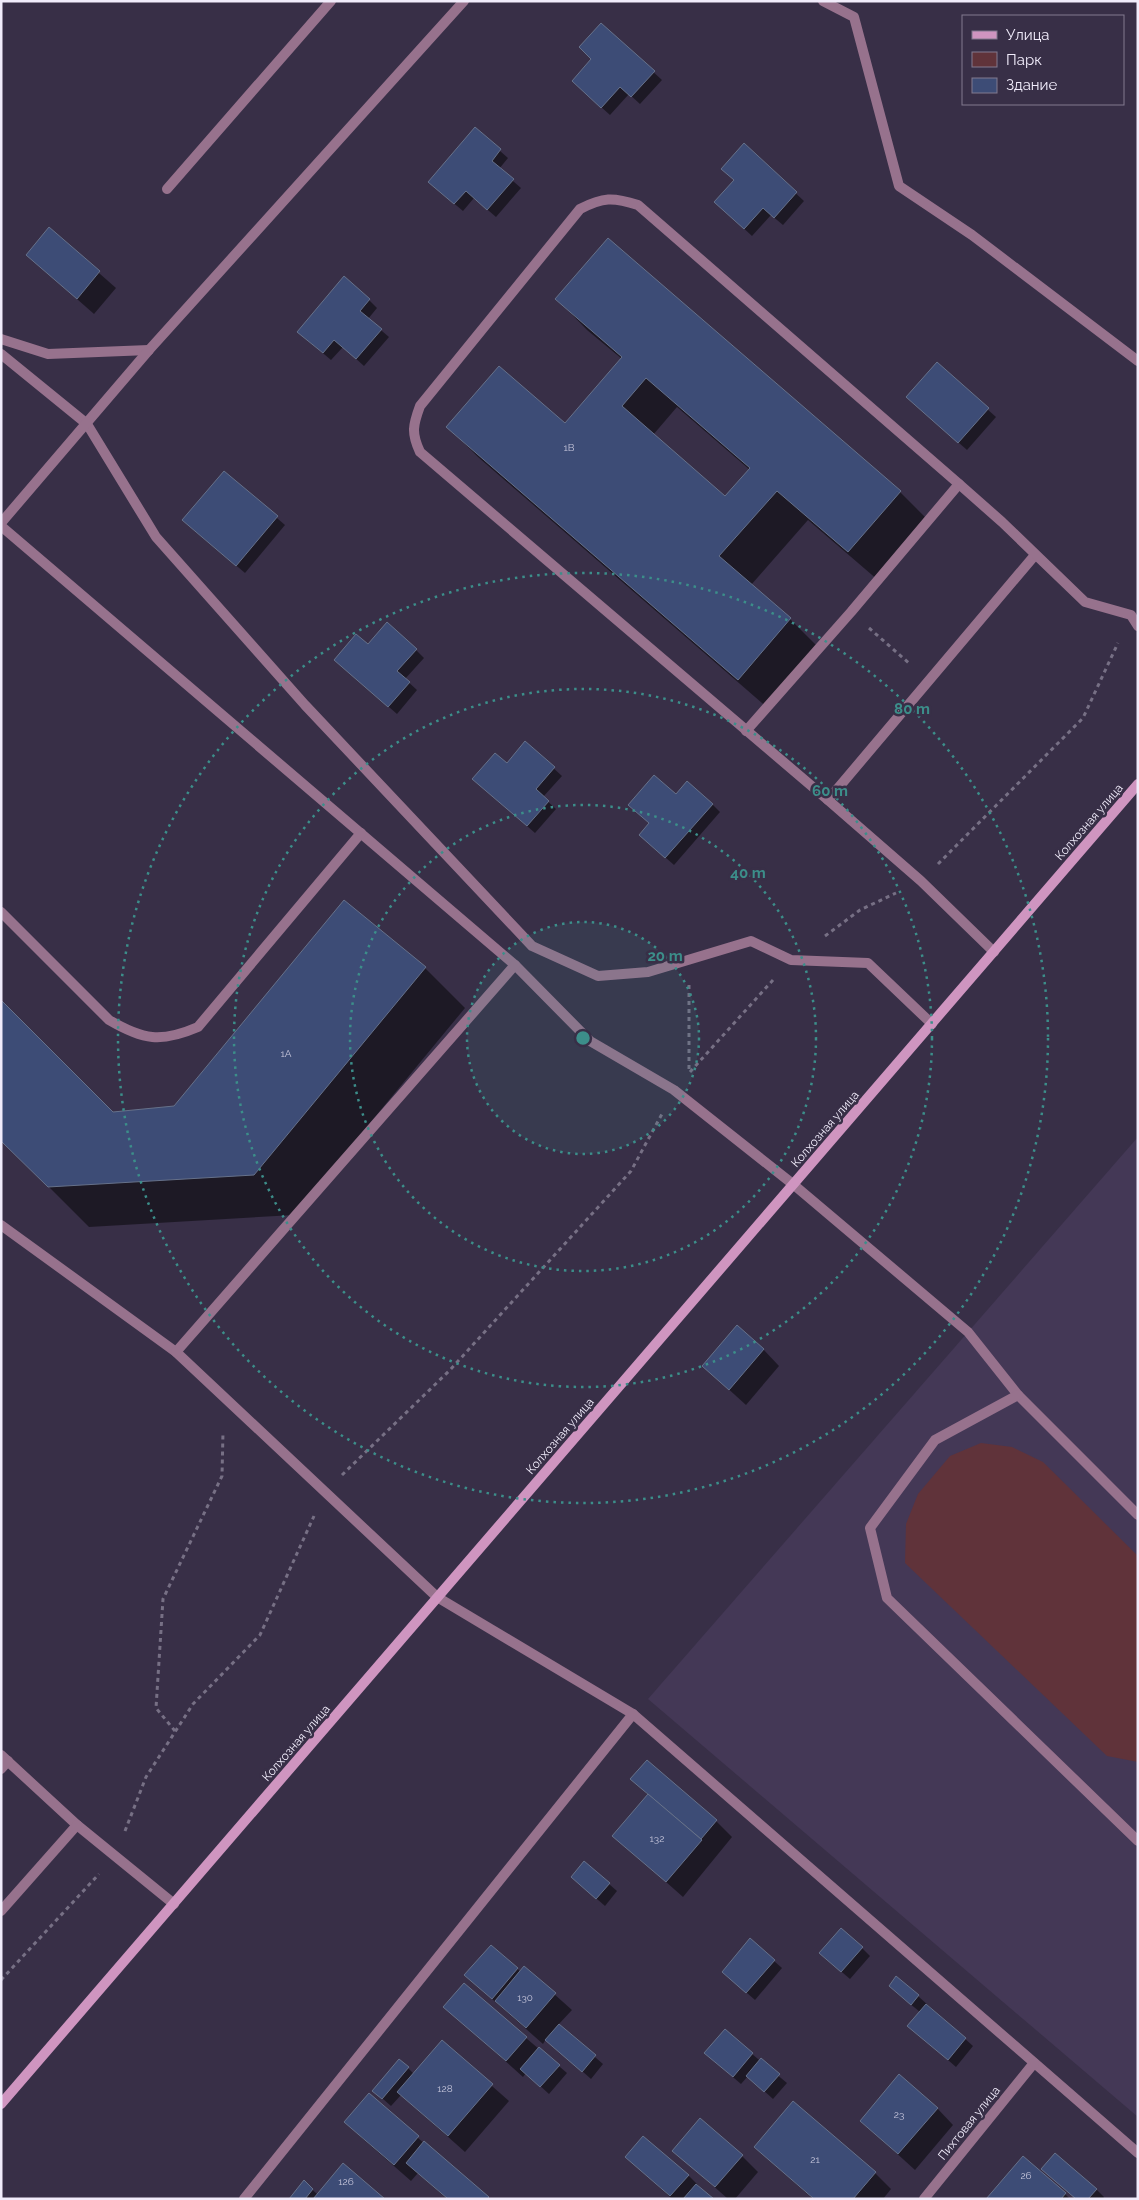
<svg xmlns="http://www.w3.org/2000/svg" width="1139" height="2200" font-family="Raleway,sans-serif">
<rect width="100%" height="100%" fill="#382f47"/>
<polygon fill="#443856" points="1138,1137 1138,2117 648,1699"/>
<polygon fill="#60333a" points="981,1443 1012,1447 1043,1462 1138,1556 1138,1762 1107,1756 905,1563 906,1524 918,1494 950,1456"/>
<g fill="#0007" fill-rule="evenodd">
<polygon points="601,24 662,80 640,104 629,94 610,115 581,89 593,60"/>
<polygon points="475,129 508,158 499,169 521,188 496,217 474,198 463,211 438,190"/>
<polygon points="744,145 804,201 783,225 771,215 752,236 724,210 735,181"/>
<polygon points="49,229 116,288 94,314 27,255"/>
<path d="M557 299 900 492 930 522 879 581 808 520 751 585 790 619 821 650 769 709 478 457 448 427 565 425 622 359 587 330ZM677 407 750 470 726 497 653 435Z"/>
<polygon points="369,300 377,308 368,319 389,337 364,366 343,347 331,360 298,332"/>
<polygon points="937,364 996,417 967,450 916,405"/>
<polygon points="224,472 285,525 245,573 192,528"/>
<polygon points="368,646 416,650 424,658 405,679 417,690 397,714 344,668"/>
<polygon points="526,743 562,776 543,797 556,809 535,833 482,787 507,765"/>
<polygon points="676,795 712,804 720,812 674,865 649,843"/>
<polygon points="425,968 465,1008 294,1215 89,1227 1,1139 113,1113 175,1107"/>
<polygon points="763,1349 779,1366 746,1405 703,1366"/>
<polygon points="632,1779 716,1821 732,1837 683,1897 614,1836 649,1796"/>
<polygon points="609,1884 617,1891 605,1906 581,1885"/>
<polygon points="491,1946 521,1972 525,1968 572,2010 558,2025 603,2064 591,2079 546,2039 543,2044 474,1983"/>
<polygon points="862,1948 870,1956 850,1979 829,1961"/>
<polygon points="774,1961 782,1968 755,2000 732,1980"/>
<polygon points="464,1985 567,2073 549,2094 526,2073 523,2077 445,2007"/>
<polygon points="898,1994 918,1996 973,2046 956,2067 917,2033 920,2012"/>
<polygon points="442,2042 509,2101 465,2152 401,2095 391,2106 374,2091 400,2060 414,2074"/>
<polygon points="752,2054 787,2083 773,2099 748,2076 741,2084 714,2061"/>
<polygon points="369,2095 426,2145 489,2199 447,2199 418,2173 411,2181 362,2138 346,2122"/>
<polygon points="937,2108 953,2125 915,2170 861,2121"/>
<polygon points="755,2147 875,2173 891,2189 883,2199 813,2199"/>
<polygon points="674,2151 742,2156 758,2172 735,2199 728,2199"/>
<polygon points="627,2157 688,2175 712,2199 672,2199"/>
<polygon points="1023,2158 1065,2194 1070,2199 988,2199"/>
<polygon points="304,2182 318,2195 383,2199 290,2199"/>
<polygon points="1096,2189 1104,2197 1103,2199 1077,2199"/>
</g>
<g fill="#3d4c76" stroke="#66718a" fill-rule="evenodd">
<polygon points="601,23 655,71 631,97 620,87 601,108 572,81 591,59 579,47"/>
<polygon points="475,127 501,149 492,161 514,179 487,210 466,191 454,204 428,182"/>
<polygon points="744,143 797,192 774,218 763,208 744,229 714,202 734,180 721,169"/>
<polygon points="49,227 100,271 77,299 26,255"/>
<path d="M608 238 901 491 848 552 777 491 719 556 791 618 738 680 446 427 499 366 565 423 622 357 555 299ZM646 378 750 468 725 496 622 406Z"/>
<polygon points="344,276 370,299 360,311 382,329 356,359 334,340 323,353 297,332"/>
<polygon points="937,362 989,408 958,443 906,397"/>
<polygon points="224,471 278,516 236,566 182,520"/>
<polygon points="387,622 417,649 397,671 410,682 388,707 334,660 356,634 368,644"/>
<polygon points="525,741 555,767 536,789 549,801 527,826 472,779 495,753 507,763"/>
<polygon points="654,775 676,794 687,781 713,804 665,858 639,835 649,823 628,805"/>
<polygon points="344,900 426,967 254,1175 48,1187 1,1141 1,1000 113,1112 174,1106"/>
<polygon points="737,1325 764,1349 729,1390 702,1366"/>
<polygon points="647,1760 717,1820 701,1839 630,1779"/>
<polygon points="648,1794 702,1840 666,1882 612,1836"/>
<polygon points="584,1861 610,1883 596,1899 571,1877"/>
<polygon points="841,1928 863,1947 841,1972 819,1953"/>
<polygon points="750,1938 775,1960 746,1993 722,1972"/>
<polygon points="491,1945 518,1968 492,1999 464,1975"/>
<polygon points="524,1966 556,1993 526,2028 495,2001"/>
<polygon points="896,1976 919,1995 911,2005 889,1986"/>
<polygon points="464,1983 527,2037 506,2061 443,2007"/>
<polygon points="926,2004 966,2038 948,2060 907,2026"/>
<polygon points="559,2024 596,2055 582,2072 545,2040"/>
<polygon points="725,2029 753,2053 733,2077 704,2053"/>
<polygon points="442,2040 493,2084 448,2136 397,2092"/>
<polygon points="539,2047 560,2065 540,2087 520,2069"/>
<polygon points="761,2058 780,2074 764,2092 746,2076"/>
<polygon points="399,2059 409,2067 382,2099 372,2091"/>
<polygon points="899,2074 938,2108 898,2154 860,2121"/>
<polygon points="369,2093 419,2136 394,2165 344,2122"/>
<polygon points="793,2101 876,2172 853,2199 814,2199 754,2147"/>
<polygon points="700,2118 743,2155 715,2187 672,2151"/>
<polygon points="643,2136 689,2175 670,2196 625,2157"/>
<polygon points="424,2141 489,2197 487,2199 448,2199 406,2163"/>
<polygon points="1055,2153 1097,2189 1088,2199 1076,2199 1041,2169"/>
<polygon points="1023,2156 1066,2193 1061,2199 986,2199"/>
<polygon points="343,2163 385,2199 313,2199"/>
<polygon points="304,2180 313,2189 305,2199 289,2199"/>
<polygon points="696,2184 714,2199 683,2199"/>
</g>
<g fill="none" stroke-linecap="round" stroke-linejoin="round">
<g stroke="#777085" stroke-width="3" stroke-dasharray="4 4" stroke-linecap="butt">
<polyline points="869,628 910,664"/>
<polyline points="938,864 1083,718 1118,643"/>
<polyline points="825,936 860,910 896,893"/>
<polyline points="689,1069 689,985"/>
<polyline points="690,1072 773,980"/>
<polyline points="342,1475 450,1370 631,1171 663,1112"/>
<polyline points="175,1731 156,1708 163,1599 222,1476 223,1432"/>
<polyline points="125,1831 146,1777 193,1704 260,1635 314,1516"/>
<polyline points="1,1980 99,1874"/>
</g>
<g stroke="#97728d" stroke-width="10">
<polyline points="823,1 854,17 899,186 972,235 1138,361"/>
<polyline points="167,189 331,1"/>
<polyline points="1,339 48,354 149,350"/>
<polyline points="1,354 87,424 156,537 305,705 532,946 598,976 648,972 751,941 791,960 868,963 932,1024"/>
<polyline points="1,523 149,350 464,1"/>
<polyline points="1,526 515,965 590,1041 674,1090 794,1185 968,1332 1018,1395 1138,1515"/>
<polyline points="746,731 851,612 959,484"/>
<polyline points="828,800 1035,555"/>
<path d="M1 912 109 1020C143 1040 161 1043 198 1027L361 833"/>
<path d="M994 952 921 881 828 800 420 452C411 433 413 425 420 406L580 209C603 197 613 197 638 205L959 484 1002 522 1085 602 1131 615 1138 626"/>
<polyline points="1,1225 176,1352 437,1597"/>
<polyline points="176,1352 515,965"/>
<polyline points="1018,1395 935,1440 870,1528 887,1598 1138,1841"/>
<polyline points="1,1755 77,1825 174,1904"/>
<polyline points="1,1769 8,1761"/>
<polyline points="1,1911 77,1825"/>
<polyline points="244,2199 633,1714"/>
</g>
<g stroke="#97728d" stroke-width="10">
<polyline points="437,1597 633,1714 1138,2153"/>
<polyline points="924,2199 1034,2063"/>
</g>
<polyline stroke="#cf95c0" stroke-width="10" points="1,2104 1138,784"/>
</g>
<circle cx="583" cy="1038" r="116" fill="#3c8e8a" fill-opacity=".12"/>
<g fill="none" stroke="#3c8e8a" stroke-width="2.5" stroke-dasharray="2.5 5">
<circle cx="583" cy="1038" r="116"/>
<circle cx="583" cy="1038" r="233"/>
<circle cx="583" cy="1038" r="349"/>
<circle cx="583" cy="1038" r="465"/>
</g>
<g text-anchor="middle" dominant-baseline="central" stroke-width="5" stroke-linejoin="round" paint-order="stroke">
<g font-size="10" fill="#c4c4da">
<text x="569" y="447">1В</text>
<text x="286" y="1053">1А</text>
<text x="657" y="1838">132</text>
<text x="525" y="1997">130</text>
<text x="445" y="2088">128</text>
<text x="899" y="2114">23</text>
<text x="815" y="2159">21</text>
<text x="1026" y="2175">26</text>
<text x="346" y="2181">126</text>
</g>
<g font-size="12" fill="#f1ecfb" stroke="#382f47">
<text transform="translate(1089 822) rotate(-49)">Колхозная улица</text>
<text transform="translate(825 1129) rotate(-49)">Колхозная улица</text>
<text transform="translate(560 1436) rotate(-49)">Колхозная улица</text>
<text transform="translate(296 1743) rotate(-49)">Колхозная улица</text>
<text transform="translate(969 2123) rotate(-51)">Пихтовая улица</text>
</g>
</g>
<circle cx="583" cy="1038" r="8" fill="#3c8e8a" stroke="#382f47" stroke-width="2.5"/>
<g font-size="15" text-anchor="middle" font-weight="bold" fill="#3c8e8a" stroke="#382f47" stroke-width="5" stroke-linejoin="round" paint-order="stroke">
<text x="912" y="714">80 m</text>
<text x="830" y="796">60 m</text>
<text x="748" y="878">40 m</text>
<text x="665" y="961">20 m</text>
</g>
<rect width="1139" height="2200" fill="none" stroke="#f1ecfb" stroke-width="5"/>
<rect x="962" y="15" width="162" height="90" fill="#382f47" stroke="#827b8f"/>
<rect x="972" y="31" width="25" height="8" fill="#cf95c0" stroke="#827b8f"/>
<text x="1006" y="40" font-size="15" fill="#f1ecfb">Улица</text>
<rect x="972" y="52" width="25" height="15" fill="#60333a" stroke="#827b8f"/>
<text x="1006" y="65" font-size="15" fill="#f1ecfb">Парк</text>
<rect x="972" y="78" width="25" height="15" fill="#3d4c76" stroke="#827b8f"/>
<text x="1006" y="90" font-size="15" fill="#f1ecfb">Здание</text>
</svg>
